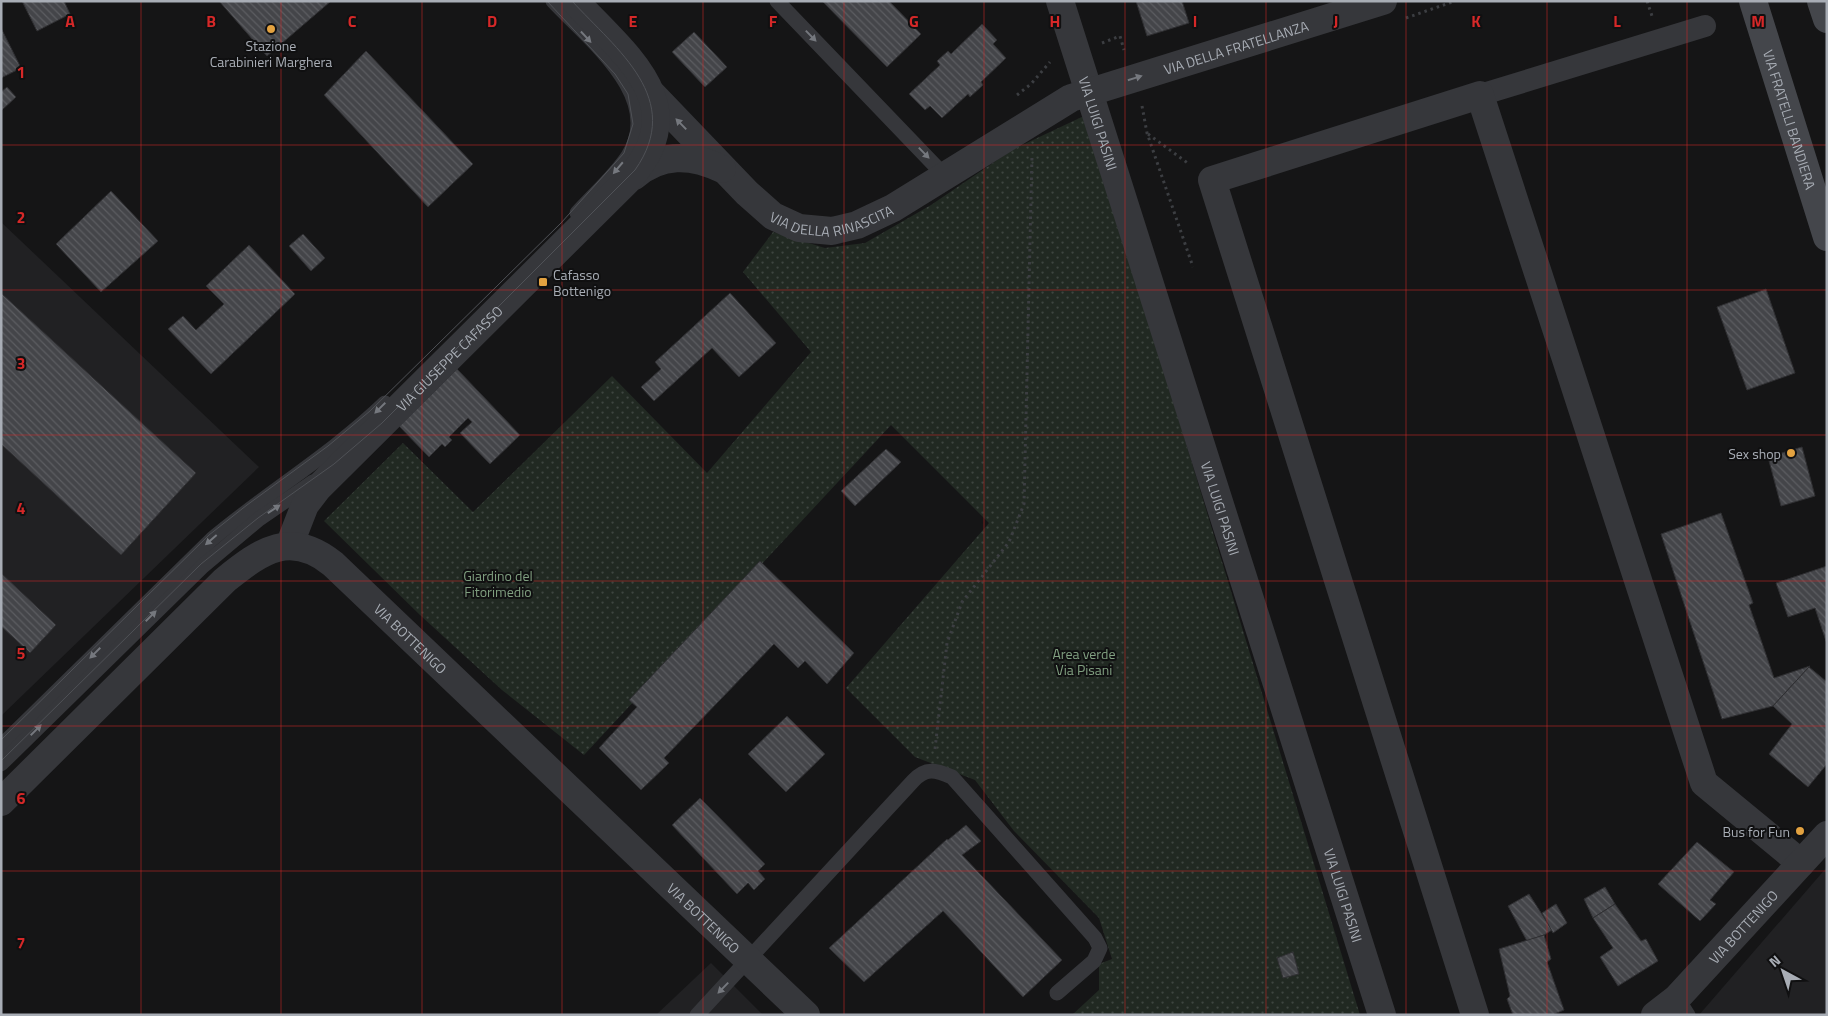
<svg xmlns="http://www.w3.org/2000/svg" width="1828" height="1016" font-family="'Titillium Web',sans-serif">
<defs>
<pattern id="park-dots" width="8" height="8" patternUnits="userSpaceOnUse" patternTransform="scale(1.25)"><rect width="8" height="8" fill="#212922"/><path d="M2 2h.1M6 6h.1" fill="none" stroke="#3e4540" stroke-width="1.8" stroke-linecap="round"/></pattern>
<pattern id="building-back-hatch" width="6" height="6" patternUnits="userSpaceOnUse" patternTransform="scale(1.25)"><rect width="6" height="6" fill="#444549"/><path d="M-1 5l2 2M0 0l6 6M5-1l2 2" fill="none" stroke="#5c5d61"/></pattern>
</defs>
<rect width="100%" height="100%" fill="#151516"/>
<g fill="#212123">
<polygon points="1,222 259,467 1,716"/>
<polygon points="1827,867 1827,1015 1699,1015"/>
<polygon points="711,963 763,1015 656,1015"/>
</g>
<polygon fill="url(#park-dots)" points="1086,115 1360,1015 1072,1015 1099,990 1099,964 1112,959 1099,918 1014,831 975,780 915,757 846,688 989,523 891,425 584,755 502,690 420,615 324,521 403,443 473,512 612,376 707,473 811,352 743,272 773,232 825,248 865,243 931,205 1012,150"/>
<g fill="url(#building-back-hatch)" stroke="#2f2f32">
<polygon points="22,1 64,1 70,14 37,31"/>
<polygon points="219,1 331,1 267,56"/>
<polygon points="822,1 889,1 921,34 887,67"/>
<polygon points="1136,1 1182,1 1189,23 1147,36"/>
<polygon points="982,24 997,40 993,44 1006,58 981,82 983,85 970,97 968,94 942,118 930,106 925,110 909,94 940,65 937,61 948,51 951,54"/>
<polygon points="1,28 21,68 1,78"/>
<polygon points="694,32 727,67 705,87 672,52"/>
<polygon points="366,51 473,164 428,207 324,95"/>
<polygon points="7,87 16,97 2,110 1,92"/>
<polygon points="111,191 158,241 101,292 56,244"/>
<polygon points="303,234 325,258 311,271 289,246"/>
<polygon points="249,245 295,294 211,374 168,329 183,316 196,330 224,304 206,286"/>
<polygon points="1766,289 1795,373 1747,390 1717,307"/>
<polygon points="1,293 196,473 121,555 1,444"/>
<polygon points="730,293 776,343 739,377 712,348 654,401 641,387 661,369 655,362"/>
<polygon points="457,369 520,435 490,464 460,433 472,422 468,418 449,437 452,440 445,447 442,444 429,457 399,426"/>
<polygon points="1802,447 1815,496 1781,506 1768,457"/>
<polygon points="886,449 901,462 855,506 841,491"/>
<polygon points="1721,513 1753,603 1749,605 1774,678 1810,666 1773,706 1722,719 1661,534"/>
<polygon points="760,561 854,653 827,684 805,661 798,668 774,644 664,758 669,763 641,790 599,748 637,707 629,700"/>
<polygon points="1827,566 1827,644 1815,608 1788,617 1776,583"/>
<polygon points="1,573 56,625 30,653 1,626"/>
<polygon points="1809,667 1827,682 1827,764 1808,787 1769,754 1792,724 1773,706"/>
<polygon points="787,716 825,754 786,792 748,754"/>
<polygon points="700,798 765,864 758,871 765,879 754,890 748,883 737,894 672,825"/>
<polygon points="966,825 981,841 962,855 1062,960 1023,997 943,911 864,982 829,948 947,839 948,840"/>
<polygon points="1697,842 1734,872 1710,900 1716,904 1700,921 1658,884"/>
<polygon points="1605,887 1615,904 1593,918 1584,899"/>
<polygon points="1529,894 1552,930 1544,935 1527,941 1508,906"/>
<polygon points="1556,904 1567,923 1553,933 1542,913"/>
<polygon points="1615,904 1641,941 1646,939 1658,961 1618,986 1600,957 1613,948 1593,918"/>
<polygon points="1544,935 1551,959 1547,962 1564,1010 1552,1015 1513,1015 1507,999 1510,996 1499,949"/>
<polygon points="1293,952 1299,974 1283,978 1277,958"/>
</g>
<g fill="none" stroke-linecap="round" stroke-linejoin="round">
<g stroke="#3c3e42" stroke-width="3" stroke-dasharray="2.5 4" stroke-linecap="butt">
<polyline points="1647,1 1652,16"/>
<polyline points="1406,18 1455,1"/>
<polyline points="1102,43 1120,36 1124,50"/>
<polyline points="1017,95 1031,84 1050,62"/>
<polyline points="1142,106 1147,133 1193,267"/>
<polyline points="1148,134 1189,164"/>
<polyline points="935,749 947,643 962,602 1009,542 1024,504 1032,155"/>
</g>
<g stroke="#36373b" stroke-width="15">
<path d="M553 1C588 39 666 97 628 156 614 177 594 194 577 213"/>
<polyline points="777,1 944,175"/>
<path d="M1 746 212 539C268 492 332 454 385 403"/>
<polyline points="1,764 203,566 259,519 313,482"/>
<polyline points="1677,998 1688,1015"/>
<path d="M697 1015 913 781C926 767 935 770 952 777L1095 938 1100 948 1094 961 1057 993"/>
</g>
<polyline stroke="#36373b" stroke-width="22" points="1480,95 1705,26"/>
<g stroke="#36373b" stroke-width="28">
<path id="s1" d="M1060 1 1382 1015"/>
<path id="s2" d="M652 94 747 193 773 216 799 228 832 231 857 225 893 208 1071 98 1383 1"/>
<path d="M634 176C661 153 691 154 722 169"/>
<path id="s3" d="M289 546 305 505 318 488 627 181C696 106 626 56 575 1"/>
<polyline points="1475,1015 1212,180 1480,95 1704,783 1801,863"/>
</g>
<g stroke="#36373b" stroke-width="28">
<path id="s4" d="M1 802 225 580C262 550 291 530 333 564L806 1015"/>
<path id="s5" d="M1655 1015 1677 998 1827 835"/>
</g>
<g stroke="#44464b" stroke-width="28">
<path id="s6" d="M1753 1 1827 237"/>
<polyline points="1821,1 1827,19"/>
</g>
<g stroke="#4f5156" stroke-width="1">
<polyline points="1,740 209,535 247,505 328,446 370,411 561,223 624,153 633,124 628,94 615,74 547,1"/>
<path d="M1 761 201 564 258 518 334 464 382 423 635 170C685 99 617 50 572 1"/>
</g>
</g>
<defs><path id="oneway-solid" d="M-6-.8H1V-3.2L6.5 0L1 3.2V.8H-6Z" transform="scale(1.25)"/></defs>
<g fill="#75787e">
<use href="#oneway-solid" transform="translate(811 36) rotate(46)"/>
<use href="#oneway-solid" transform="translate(586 37) rotate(47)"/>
<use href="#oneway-solid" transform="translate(1135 78) rotate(-17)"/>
<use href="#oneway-solid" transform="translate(681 124) rotate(-134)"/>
<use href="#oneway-solid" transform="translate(924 153) rotate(46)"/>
<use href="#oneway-solid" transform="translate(618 168) rotate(130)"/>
<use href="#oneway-solid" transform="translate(380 408) rotate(135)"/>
<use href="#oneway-solid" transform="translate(274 509) rotate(-34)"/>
<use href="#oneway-solid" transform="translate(211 540) rotate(139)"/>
<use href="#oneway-solid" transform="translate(151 616) rotate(-45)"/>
<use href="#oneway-solid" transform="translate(95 653) rotate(135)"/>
<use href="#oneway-solid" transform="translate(36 730) rotate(-45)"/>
<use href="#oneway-solid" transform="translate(723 988) rotate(134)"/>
</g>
<path fill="none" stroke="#d62828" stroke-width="1" stroke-opacity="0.55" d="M141 1V1015M281 1V1015M422 1V1015M562 1V1015M703 1V1015M844 1V1015M984 1V1015M1125 1V1015M1266 1V1015M1406 1V1015M1547 1V1015M1687 1V1015M1 145H1827M1 290H1827M1 435H1827M1 581H1827M1 726H1827M1 871H1827"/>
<g fill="#e3a240" stroke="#101011" stroke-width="2">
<circle cx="271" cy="29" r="5"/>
<rect x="538" y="277" width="10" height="10" rx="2.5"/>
<circle cx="1791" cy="453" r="5"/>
<circle cx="1800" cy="831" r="5"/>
</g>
<g text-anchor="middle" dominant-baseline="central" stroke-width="4" stroke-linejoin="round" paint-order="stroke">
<g font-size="14" fill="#a8adb5" stroke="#101011" text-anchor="end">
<text x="271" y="45" text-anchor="middle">Stazione<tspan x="271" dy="16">Carabinieri Marghera</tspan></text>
<text x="553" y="274" text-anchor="start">Cafasso<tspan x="553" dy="16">Bottenigo</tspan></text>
<text x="1781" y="453">Sex shop</text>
<text x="1790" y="831">Bus for Fun</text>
</g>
<g font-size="14" fill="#a8adb5" stroke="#101011">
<text stroke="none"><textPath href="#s2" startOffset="681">VIA DELLA FRATELLANZA</textPath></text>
<text stroke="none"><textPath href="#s6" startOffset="124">VIA FRATELLI BANDIERA</textPath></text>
<text stroke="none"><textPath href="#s1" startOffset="128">VIA LUIGI PASINI</textPath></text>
<text stroke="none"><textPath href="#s2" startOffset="234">VIA DELLA RINASCITA</textPath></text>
<text stroke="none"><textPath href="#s3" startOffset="250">VIA GIUSEPPE CAFASSO</textPath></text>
<text stroke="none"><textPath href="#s1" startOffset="532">VIA LUIGI PASINI</textPath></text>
<text stroke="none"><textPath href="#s4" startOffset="545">VIA BOTTENIGO</textPath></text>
<text stroke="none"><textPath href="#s1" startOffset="938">VIA LUIGI PASINI</textPath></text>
<text stroke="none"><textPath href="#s4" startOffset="950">VIA BOTTENIGO</textPath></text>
<text stroke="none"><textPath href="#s5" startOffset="125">VIA BOTTENIGO</textPath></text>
</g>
<g font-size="14" fill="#809f80" stroke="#101011">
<text x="498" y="575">Giardino del<tspan x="498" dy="16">Fitorimedio</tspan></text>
<text x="1084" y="653">Area verde<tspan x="1084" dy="16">Via Pisani</tspan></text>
</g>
</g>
<g font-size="16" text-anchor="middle" font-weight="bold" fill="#d62828" stroke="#101011" stroke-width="4" stroke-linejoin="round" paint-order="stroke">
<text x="70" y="27">A</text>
<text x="211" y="27">B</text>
<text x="352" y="27">C</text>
<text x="492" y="27">D</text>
<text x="633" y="27">E</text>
<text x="773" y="27">F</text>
<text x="914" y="27">G</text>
<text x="1055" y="27">H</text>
<text x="1195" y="27">I</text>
<text x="1336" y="27">J</text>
<text x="1476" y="27">K</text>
<text x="1617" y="27">L</text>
<text x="1758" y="27">M</text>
<text x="21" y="78">1</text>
<text x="21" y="223">2</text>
<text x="21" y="369">3</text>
<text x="21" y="514">4</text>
<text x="21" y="659">5</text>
<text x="21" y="804">6</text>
<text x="21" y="949">7</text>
</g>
<rect width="1828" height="1016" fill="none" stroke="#a8adb5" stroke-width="5"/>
<g transform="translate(1783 971) rotate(320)" stroke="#101011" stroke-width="4" paint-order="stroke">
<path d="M0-4L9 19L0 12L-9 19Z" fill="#a8adb5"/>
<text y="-8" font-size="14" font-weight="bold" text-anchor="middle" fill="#a8adb5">N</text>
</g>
</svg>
